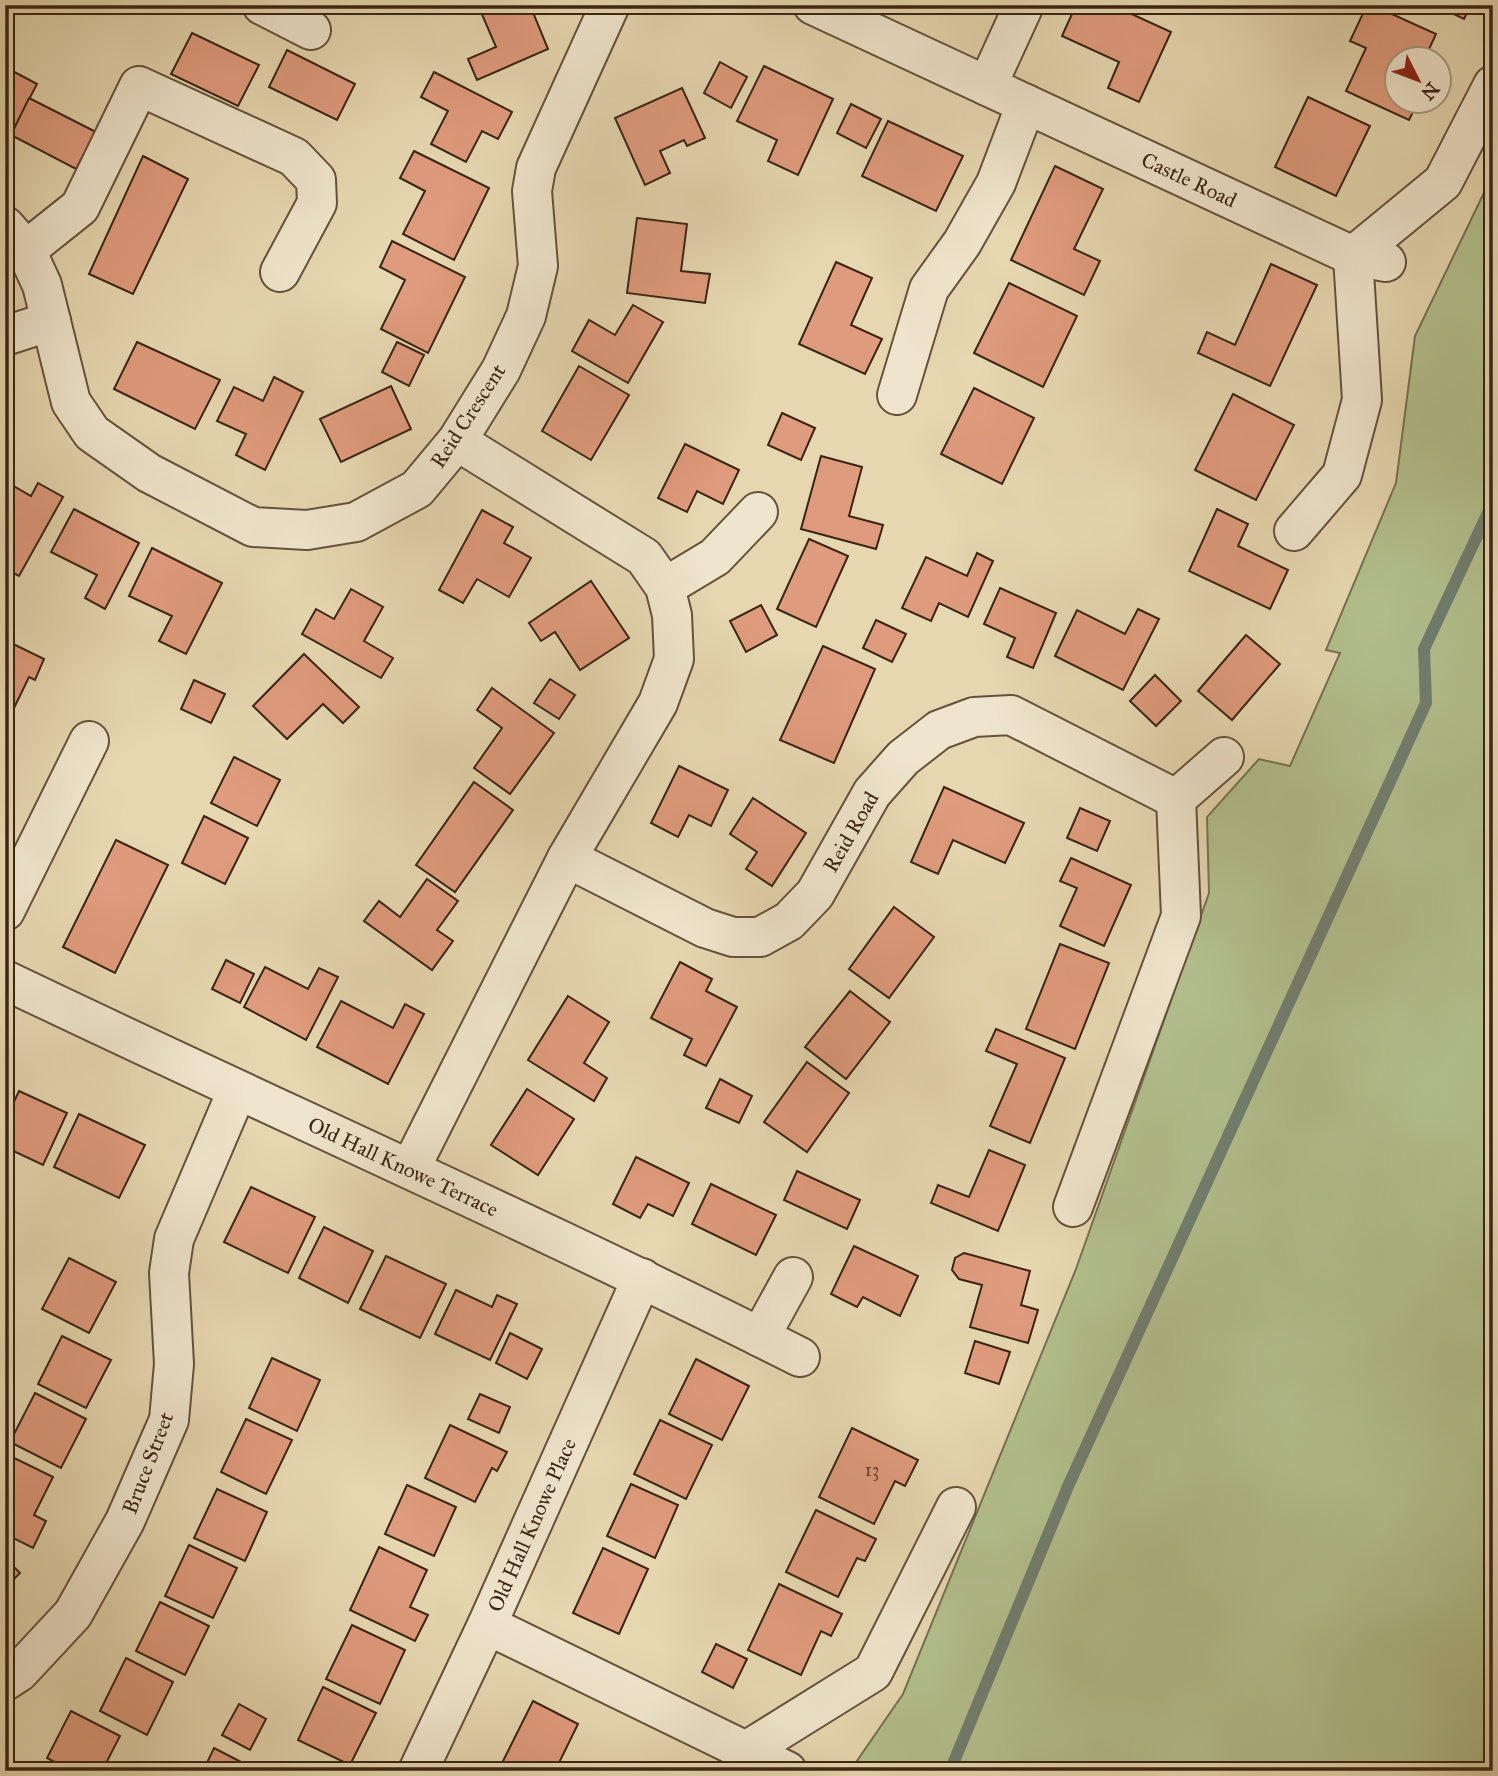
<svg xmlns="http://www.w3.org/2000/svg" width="1498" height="1776" font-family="'IM FELL Great Primer',serif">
<rect width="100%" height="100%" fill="#e6d7b0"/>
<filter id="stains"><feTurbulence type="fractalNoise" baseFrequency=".00286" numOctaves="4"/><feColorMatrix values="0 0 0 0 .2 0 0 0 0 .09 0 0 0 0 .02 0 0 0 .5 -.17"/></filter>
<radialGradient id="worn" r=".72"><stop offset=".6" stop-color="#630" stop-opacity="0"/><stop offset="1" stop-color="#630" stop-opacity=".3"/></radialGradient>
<polygon fill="#b2bf8d" stroke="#767251" stroke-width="2" points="1493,174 1493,1771 850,1771 903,1694 1076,1269 1209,893 1207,817 1259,759 1290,766 1340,653 1326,650 1396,483 1415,336"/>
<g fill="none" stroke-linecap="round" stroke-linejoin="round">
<polyline stroke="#717e70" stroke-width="12" points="950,1771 1069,1484 1426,703 1424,649 1493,502"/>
</g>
<g fill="#df9b7d" stroke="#3a2515" stroke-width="2">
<polygon points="478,5 530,5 548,49 477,80 468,59 496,47"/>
<polygon points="1076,5 1112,5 1171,32 1139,102 1108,88 1119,62 1062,36"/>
<polygon points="1367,5 1372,5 1436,34 1424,60 1396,60 1396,102 1418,102 1409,120 1346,91 1366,48 1350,41"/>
<polygon points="1435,5 1471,5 1464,19"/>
<polygon points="192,33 259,65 238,106 171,74"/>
<polygon points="287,50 355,84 337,120 269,87"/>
<polygon points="720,62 747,77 731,108 704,93"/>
<polygon points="764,66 833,99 798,175 768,161 777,140 737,121"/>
<polygon points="5,67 37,84 7,142 5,141"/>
<polygon points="434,72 512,112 498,139 482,131 466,162 431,144 448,111 421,97"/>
<polygon points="682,88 705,138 687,146 684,140 660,151 670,173 645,185 615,118"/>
<polygon points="1308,97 1370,126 1336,196 1275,167"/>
<polygon points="29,98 96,132 76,169 11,135"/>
<polygon points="851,104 881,119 866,148 837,133"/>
<polygon points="888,121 963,156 936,211 862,176"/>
<polygon points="414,151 489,188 454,260 403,234 425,191 400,178"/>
<polygon points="143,156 188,179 133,294 89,274"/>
<polygon points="1055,166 1103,189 1074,249 1100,261 1084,295 1011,260"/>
<polygon points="637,218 687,224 681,271 710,274 705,303 627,293"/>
<polygon points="392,241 465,277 428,353 381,329 405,280 380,267"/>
<polygon points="836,262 872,278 851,325 882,339 865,374 799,344"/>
<polygon points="1271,264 1317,285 1270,386 1198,353 1207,332 1235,345"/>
<polygon points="1009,283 1077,316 1043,387 974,353"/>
<polygon points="633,305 663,322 628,383 572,351 589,320 615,335"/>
<polygon points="137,342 220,380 195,429 114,389"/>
<polygon points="397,342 424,355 409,386 382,372"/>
<polygon points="579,366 629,395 591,460 542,431"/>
<polygon points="274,377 303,392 265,470 236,455 246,434 217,421 234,387 263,401"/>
<polygon points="391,386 411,429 341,462 320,419"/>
<polygon points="974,388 1034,418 1002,484 941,454"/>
<polygon points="1233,394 1294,425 1256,500 1195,470"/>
<polygon points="782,413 815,428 801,460 768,445"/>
<polygon points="685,444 739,470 723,504 697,491 687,512 658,498"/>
<polygon points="821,456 862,467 849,516 883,525 876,549 801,529"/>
<polygon points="5,481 31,496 38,483 63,497 19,576 5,569 5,550 10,542 5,539"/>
<polygon points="74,509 139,543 105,609 85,598 97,575 51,552"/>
<polygon points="1217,509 1248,524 1238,546 1288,570 1270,609 1189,571"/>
<polygon points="482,510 513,527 504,543 531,558 509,597 477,579 463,603 439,590"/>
<polygon points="809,539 848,556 816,627 777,609"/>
<polygon points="152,548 222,583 186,654 159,641 172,616 129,596"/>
<polygon points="977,553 993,561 968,617 939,603 931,621 902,608 926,557 967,576"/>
<polygon points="591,581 629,638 580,670 555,632 541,641 529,623"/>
<polygon points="1000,588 1056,613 1033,668 1007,657 1015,638 984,624"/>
<polygon points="351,589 383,607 364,641 393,658 381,678 302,634 316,609 334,619"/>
<polygon points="761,605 777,635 746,652 730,621"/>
<polygon points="1138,609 1159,619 1123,690 1055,656 1077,610 1125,634"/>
<polygon points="876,620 906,634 892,662 863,648"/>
<polygon points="1246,635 1280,664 1232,720 1198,691"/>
<polygon points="5,640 44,659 35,680 29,677 14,708 5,703"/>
<polygon points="823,646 875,669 834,763 780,740"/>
<polygon points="304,654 359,707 343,723 323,704 287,739 253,706"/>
<polygon points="1155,675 1181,701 1156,726 1130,701"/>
<polygon points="550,679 575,695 559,719 534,703"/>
<polygon points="194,680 225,694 211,723 181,709"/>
<polygon points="492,688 554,733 510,794 474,768 502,728 477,710"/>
<polygon points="234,757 280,780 257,826 211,803"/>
<polygon points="679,766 728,790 711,826 689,815 678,837 651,823"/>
<polygon points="474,782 513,810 455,892 416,865"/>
<polygon points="944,787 1024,823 1005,863 953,840 938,874 911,862"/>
<polygon points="753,798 806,833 772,886 746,869 757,852 730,834"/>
<polygon points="1080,808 1110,821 1097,851 1067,838"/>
<polygon points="204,816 248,838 225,884 182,863"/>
<polygon points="116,840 168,865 115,973 63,947"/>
<polygon points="1071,858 1131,885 1104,946 1060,926 1077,888 1060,881"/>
<polygon points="427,879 458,901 437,930 453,941 432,970 364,921 379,901 400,917"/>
<polygon points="894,907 934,937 889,998 849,969"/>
<polygon points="1060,944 1109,963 1075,1049 1026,1029"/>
<polygon points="226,960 254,974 240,1003 212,989"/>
<polygon points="680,962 712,979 706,991 737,1007 706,1066 684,1055 692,1039 651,1018"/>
<polygon points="265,967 308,989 319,968 338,977 306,1040 244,1007"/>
<polygon points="850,991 890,1022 846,1079 805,1047"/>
<polygon points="568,996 609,1022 584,1063 607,1078 594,1101 528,1060"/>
<polygon points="341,1001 393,1028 405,1004 424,1014 388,1084 317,1047"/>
<polygon points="996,1029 1065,1058 1030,1143 990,1126 1017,1064 986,1051"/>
<polygon points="807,1062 849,1093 807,1152 764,1122"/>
<polygon points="720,1079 752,1096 739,1123 706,1108"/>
<polygon points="527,1089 574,1119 538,1175 491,1145"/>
<polygon points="19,1091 67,1113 43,1165 5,1147 5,1121"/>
<polygon points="79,1114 145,1145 119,1198 54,1167"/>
<polygon points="989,1150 1025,1165 998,1231 931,1203 938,1185 969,1197"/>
<polygon points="636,1157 689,1183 673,1216 648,1204 640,1218 613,1204"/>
<polygon points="797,1171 860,1200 847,1229 784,1200"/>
<polygon points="711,1184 776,1215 756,1255 692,1224"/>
<polygon points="251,1187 315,1217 288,1273 224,1242"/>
<polygon points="324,1227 373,1251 348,1303 299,1278"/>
<polygon points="854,1246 918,1276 900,1316 863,1297 857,1307 831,1294"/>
<polygon points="964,1253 1030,1271 1021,1305 1038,1310 1028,1343 970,1327 982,1285 959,1279 952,1270 955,1258"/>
<polygon points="386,1256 446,1284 420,1338 360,1309"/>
<polygon points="69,1258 116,1282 89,1333 42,1309"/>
<polygon points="456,1290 492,1307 497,1295 517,1304 490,1360 435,1334"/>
<polygon points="510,1333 542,1349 527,1379 496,1363"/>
<polygon points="62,1336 111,1360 86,1408 38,1384"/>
<polygon points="975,1341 1010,1352 999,1384 965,1373"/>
<polygon points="272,1358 320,1380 297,1431 249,1408"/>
<polygon points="696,1359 749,1386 722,1440 669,1414"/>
<polygon points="35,1393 86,1419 61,1468 10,1442"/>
<polygon points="480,1394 510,1407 499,1433 468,1419"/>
<polygon points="246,1419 292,1440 266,1494 221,1472"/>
<polygon points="660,1420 712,1445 686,1499 634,1474"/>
<polygon points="450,1425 507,1452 497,1471 492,1468 475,1502 425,1478"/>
<polygon points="852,1428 918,1460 905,1486 895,1481 874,1524 819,1497"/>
<polygon points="6,1454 53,1477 34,1515 46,1521 33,1548 5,1534"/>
<polygon points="631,1484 678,1505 655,1558 607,1536"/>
<polygon points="407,1485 456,1507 434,1556 385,1534"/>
<polygon points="217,1489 267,1512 245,1561 194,1538"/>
<polygon points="816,1510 876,1539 865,1561 857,1558 838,1597 786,1572"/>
<polygon points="189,1545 237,1568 213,1618 165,1596"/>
<polygon points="379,1547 427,1570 410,1607 428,1615 415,1641 350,1610"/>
<polygon points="603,1548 648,1569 619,1634 573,1613"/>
<polygon points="5,1558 20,1573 5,1588"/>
<polygon points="779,1584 842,1614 831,1636 821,1631 801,1675 748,1650"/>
<polygon points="160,1602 209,1626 185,1675 136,1651"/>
<polygon points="352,1625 405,1650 380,1704 326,1679"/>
<polygon points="716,1644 747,1659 733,1688 702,1672"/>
<polygon points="126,1658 173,1682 147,1735 100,1711"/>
<polygon points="323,1687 376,1713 350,1765 298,1740"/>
<polygon points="533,1701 578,1724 555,1771 503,1771 499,1769"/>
<polygon points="239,1704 266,1719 250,1750 222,1735"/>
<polygon points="71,1711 120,1736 102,1771 72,1771 47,1758"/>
<polygon points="214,1748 243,1763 239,1771 203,1771"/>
</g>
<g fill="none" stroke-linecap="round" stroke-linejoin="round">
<defs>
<g id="minor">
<polyline points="262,5 311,30"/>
<polyline points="813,5 1353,256 1386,262"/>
<polyline points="987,86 1024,5"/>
<polyline points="5,226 26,250 42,285 71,402 92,433 149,473 253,527 307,530 356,522 417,489 457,441 501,370 526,316 538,266 532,191 536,168 610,5"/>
<polyline points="26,250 80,207 139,86 294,157 316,180 317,203 280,272"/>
<polyline points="5,336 51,321"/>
<polyline points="897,395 929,289 962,243 996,183 1026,104"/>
<polyline points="1294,531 1342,475 1362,400 1353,256 1443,182 1493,85"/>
<polyline points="665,587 715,557 758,512"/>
<polyline points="567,858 705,928 733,937 760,937 789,921 815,894 872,793 903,758 939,730 974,717 1011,715 1176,799"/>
<polyline points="5,911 89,741"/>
<path d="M5 980C270 1107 538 1225 800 1357"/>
<polyline points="410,1169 567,858 658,703 674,659 672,615 665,587 644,557 457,441"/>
<polyline points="1073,1207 1181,916 1176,799 1224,757"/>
<polyline points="760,1337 793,1277"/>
<polyline points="487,1625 787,1771"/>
<polyline points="5,1681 19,1672 73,1614 125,1521 169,1420 174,1364 169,1273 174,1239 237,1091"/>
<polyline points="418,1771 487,1625 642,1278"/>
<polyline points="747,1771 746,1751 873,1672 956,1507"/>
</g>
</defs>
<use href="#minor" stroke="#65523c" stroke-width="42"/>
<use href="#minor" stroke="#efe5cc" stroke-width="38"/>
</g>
<g text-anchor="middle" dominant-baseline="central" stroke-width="6" stroke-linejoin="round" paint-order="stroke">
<g font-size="18" fill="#63422f">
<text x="872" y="1470">13</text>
</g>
<g font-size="21" fill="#3a2515" stroke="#efe5cc">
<text transform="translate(1189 180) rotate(25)">Castle Road</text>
<text transform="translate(468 416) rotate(-57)">Reid Crescent</text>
<text transform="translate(851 832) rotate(-60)">Reid Road</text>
<text transform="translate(403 1167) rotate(25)">Old Hall Knowe Terrace</text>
<text transform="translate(148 1463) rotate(-69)">Bruce Street</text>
<text transform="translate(532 1525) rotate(-66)">Old Hall Knowe Place</text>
</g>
</g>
<rect width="1498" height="1776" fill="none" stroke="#e6d7b0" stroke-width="28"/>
<rect x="7" y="7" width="1484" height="1762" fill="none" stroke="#3a2515" stroke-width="3.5"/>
<rect x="14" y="14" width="1470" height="1748" fill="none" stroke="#3a2515" stroke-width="2"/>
<g transform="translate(1418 80) rotate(132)"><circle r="33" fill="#efe5cc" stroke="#a79883" stroke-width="2"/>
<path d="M0-5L12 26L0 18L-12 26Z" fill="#8f2418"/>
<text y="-10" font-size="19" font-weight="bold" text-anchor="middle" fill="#3a2515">N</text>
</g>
<rect width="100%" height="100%" filter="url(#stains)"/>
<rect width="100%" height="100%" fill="url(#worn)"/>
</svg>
